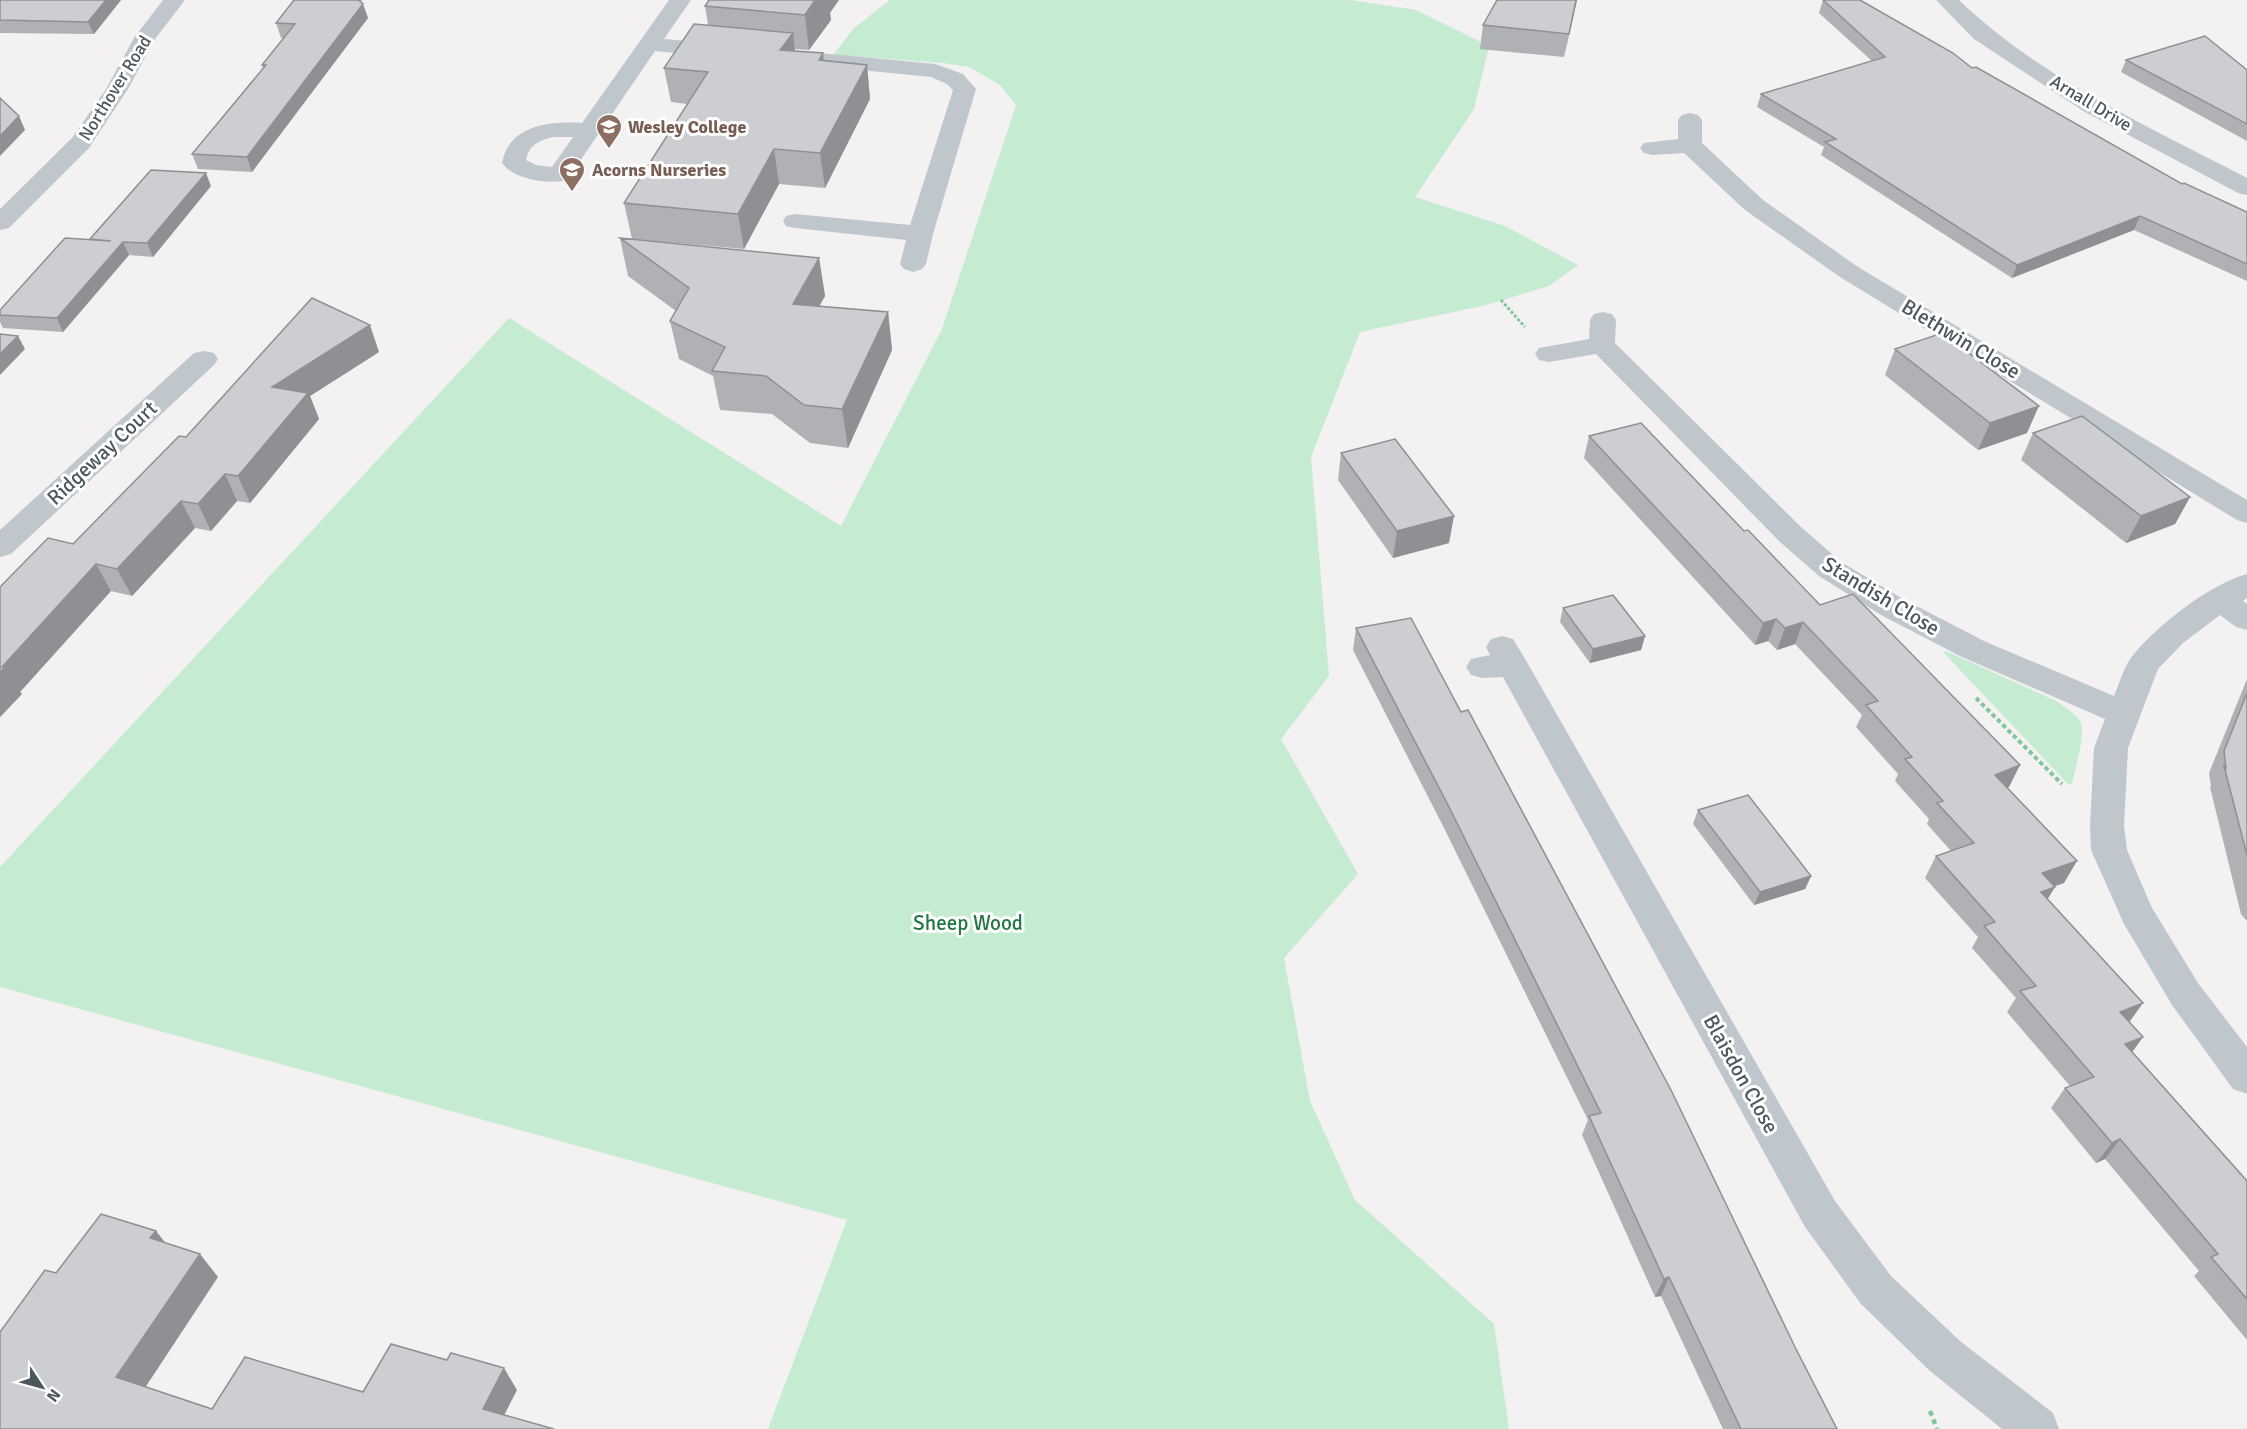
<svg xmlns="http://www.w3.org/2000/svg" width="2247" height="1429" font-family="Signika,sans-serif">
<rect width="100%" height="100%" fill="#f3f1f2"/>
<g fill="#c5ebd0">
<polygon points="890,0 1351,0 1416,10 1489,46 1474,109 1415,197 1505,226 1578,265 1549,286 1486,305 1360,332 1311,457 1329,676 1281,739 1358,874 1284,958 1310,1101 1355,1200 1494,1324 1509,1429 768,1429 847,1220 0,987 0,867 509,318 841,526 942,329 1016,105 1000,85 969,67 943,63 833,55 854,28"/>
<path d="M1946 651 2056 701C2064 707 2077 714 2081 723 2085 737 2075 770 2072 784H2068L1943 652Z"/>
</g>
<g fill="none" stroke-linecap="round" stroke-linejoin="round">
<polyline stroke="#81c69c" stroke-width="3" stroke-dasharray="3 2" stroke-linecap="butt" points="1501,300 1525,327"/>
<polyline stroke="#81c69c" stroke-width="4" stroke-dasharray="4.5 3" stroke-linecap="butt" points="1976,698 2062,784"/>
<polyline stroke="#81c69c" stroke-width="4.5" stroke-dasharray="5 4" stroke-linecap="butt" points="1930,1411 1937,1429"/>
<g fill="#bfc7cc" fill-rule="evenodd">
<polygon points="163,0 185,0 155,39 128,89 89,148 9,228 0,230 0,209 72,138 106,89 134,38"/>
<path d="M669 0H691L664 39 724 44 732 46 735 51 732 56 724 58 655 51 567 180C548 185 513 179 502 163 509 125 550 121 582 123ZM554 137H573L552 167 536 165 526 160C529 145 539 140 554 137Z"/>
<path d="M1936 0H1959C2040 78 2149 127 2247 178V195L2238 193 2085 112 1974 39Z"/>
<polygon points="778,49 935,64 963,74 976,89 933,234 926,264 922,269 913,272 904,269 900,264 906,240 795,228 786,226 783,221 786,216 795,214 910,225 953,90 947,84 931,77 770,61 767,56 770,51"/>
<polygon points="1690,113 1698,115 1702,120 1702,143 1763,200 1858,267 2247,500 2247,523 2237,520 1840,277 1745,210 1684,153 1652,155 1644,153 1640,148 1644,143 1678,139 1678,120 1682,115"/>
<path d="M1603 312 1612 314 1616 320 1615 343 1801 527 1841 562 1903 599 1984 641 2114 696C2120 682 2124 665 2134 654 2160 623 2209 585 2247 574V598L2243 601 2247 604V630L2236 627 2220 615 2183 643 2158 669 2128 748 2124 826 2127 850 2152 908 2198 983 2247 1047V1094L2233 1089 2172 1005 2124 924 2091 850 2090 826 2094 748 2105 719 1962 657 1881 615 1819 576 1779 541 1596 354 1549 362 1539 360 1535 354 1539 348 1589 339 1590 320 1594 314Z"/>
<polygon points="204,351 214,353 218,359 214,365 11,554 0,557 0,530 194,353"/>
<polygon points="1502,636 1513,639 1524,657 1835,1201 1891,1276 1960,1341 2053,1413 2059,1429 2002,1429 1930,1371 1861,1304 1805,1227 1503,677 1482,678 1471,675 1466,667 1471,659 1490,655 1486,647 1491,639"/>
</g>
</g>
<g fill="#afb1b5">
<polygon points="0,0 121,0 94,34 0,33"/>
<polygon points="294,0 363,0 361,2 368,18 252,172 198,169 192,154 263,68 262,65 284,38 281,38 276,23"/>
<polygon points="1577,0 1564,57 1480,49 1483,25"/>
<polygon points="1823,0 1972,68 2182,184 2247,212 2247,281 2134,230 2012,278 1821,155 1824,147 1757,107 1761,94 1872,61 1819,13"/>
<polygon points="705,6 830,13 831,20 809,50 795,49 795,51 824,61 867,65 870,99 825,188 779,184 744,249 632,239 624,203 687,104 671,102 664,68 708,25"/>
<polygon points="2126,60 2247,70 2247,141 2121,72"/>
<polygon points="211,186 153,257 129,255 63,332 3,328 0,322 0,310"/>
<polygon points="620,238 819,258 825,296 819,306 888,312 892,350 848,448 810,443 772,414 720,410 713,376 679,359 670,321 676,311 628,276"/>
<polygon points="1895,349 2027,433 1978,450 1885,375"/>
<polygon points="379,352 310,396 319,419 250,503 237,501 211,531 195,528 132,596 111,591 20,692 22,694 0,717 0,587 73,544 186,437"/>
<polygon points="2033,433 2190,497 2175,524 2126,543 2021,460"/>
<polygon points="1589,436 1744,531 2009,787 2007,788 2064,883 2054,886 2055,887 2047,899 2130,1023 2132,1052 2247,1181 2247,1340 2194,1276 2199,1271 2105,1159 2096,1163 2051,1108 2065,1088 2070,1086 2007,1012 2016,998 1972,948 1978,937 1925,878 1936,856 1951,851 1927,824 1929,819 1895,781 1898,774 1856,727 1862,715 1795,644 1777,650 1768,641 1755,645 1584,458"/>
<polygon points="1341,453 1449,543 1393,558 1338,480"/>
<polygon points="1563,608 1645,636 1641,650 1590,663 1560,622"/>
<polygon points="1356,628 1795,1347 1837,1429 1723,1429 1661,1296 1655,1297 1582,1135 1588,1120 1443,826 1353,650"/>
<polygon points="2247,679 2247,921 2241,914 2210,787 2211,786 2209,773"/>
<polygon points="1698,810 1811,876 1805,889 1754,905 1693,824"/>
</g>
<g fill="#8f9093">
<polygon points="106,0 121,0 94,34 88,22"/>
<polygon points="815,0 839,0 830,13 831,20 809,50 805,15"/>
<polygon points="1576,0 1577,0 1564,57 1569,34"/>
<polygon points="363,4 368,18 252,172 247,157"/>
<polygon points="793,33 797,67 780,50"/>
<polygon points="823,53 827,87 819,60"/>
<polygon points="867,65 870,99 825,188 820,153"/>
<polygon points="19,116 25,130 0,156 0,136"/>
<polygon points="774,149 779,184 744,249 738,214"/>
<polygon points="206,173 211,186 153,257 147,243"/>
<polygon points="2140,216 2134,230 2012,278 2017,265"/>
<polygon points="123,242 129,255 63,332 57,318"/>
<polygon points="819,258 825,296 799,342 793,304"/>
<polygon points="888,312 892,350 848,448 842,409"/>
<polygon points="370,325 379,352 310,396 319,419 250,503 238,476 272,387"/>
<polygon points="18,336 25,349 0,375 0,354"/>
<polygon points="2039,406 2027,433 1978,450 1990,423"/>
<polygon points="225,474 237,501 211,531 198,504"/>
<polygon points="2190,497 2175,524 2126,543 2141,516"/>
<polygon points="181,501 195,528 132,596 117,569"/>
<polygon points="1454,516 1449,543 1393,558 1397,531"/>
<polygon points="96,564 111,591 20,692 22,694 0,717 0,672 2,667"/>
<polygon points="1776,619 1768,641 1755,645 1763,623"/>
<polygon points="1803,622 1795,644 1777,650 1785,628"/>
<polygon points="1645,636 1641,650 1590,663 1593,649"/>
<polygon points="2020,765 2009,787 1984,796 1995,775"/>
<polygon points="2077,861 2064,883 2030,895 2042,873"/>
<polygon points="1811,876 1805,889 1754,905 1760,892"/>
<polygon points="2055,887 2042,908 2041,892"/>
<polygon points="2143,1003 2128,1024 2120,1012"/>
<polygon points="2143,1037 2128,1058 2125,1044"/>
<polygon points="2120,1139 2105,1159 2096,1163 2112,1143"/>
<polygon points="156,1231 175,1255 150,1238"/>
<polygon points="200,1254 218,1277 137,1400 116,1377"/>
<polygon points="1669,1277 1661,1296 1655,1297 1664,1279"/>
<polygon points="504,1368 517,1390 497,1429 483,1409"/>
</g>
<g fill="#ccced2" stroke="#8f9093" stroke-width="1.5">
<polygon points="0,0 106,0 88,22 0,20"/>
<polygon points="294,0 358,0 363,4 247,157 192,154 266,65 262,65 295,24 276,23"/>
<polygon points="709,0 815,0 805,15 705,6"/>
<polygon points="1497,0 1576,0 1569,34 1483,25"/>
<polygon points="1823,0 1860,0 1953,53 1972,68 1976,67 2182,184 2184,183 2247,212 2247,264 2140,216 2017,265 1825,142 1836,139 1761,94 1885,57"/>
<polygon points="694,24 793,33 780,50 823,53 819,60 867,65 820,153 774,149 738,214 624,203 708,72 664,68"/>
<polygon points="2205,36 2247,70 2247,124 2126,60"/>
<polygon points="0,98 19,116 0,136"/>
<polygon points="151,170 206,173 147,243 123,242 57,318 0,315 0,310 65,238 111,241 90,239"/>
<polygon points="620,238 819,258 793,304 888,312 842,409 804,405 766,376 712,371 725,347 670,321 689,288"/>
<polygon points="312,298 370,325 272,387 308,393 238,476 225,474 198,504 181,501 117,569 96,564 2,667 5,667 0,672 0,587 48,538 73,544 179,436 186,437"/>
<polygon points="1942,333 2039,406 1990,423 1895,349"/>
<polygon points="0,334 18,336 0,354"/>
<polygon points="2082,416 2190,497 2141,516 2033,433"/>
<polygon points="1641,423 1744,531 1748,530 1820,605 1853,594 2020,765 1995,775 2077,861 2042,873 2055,887 2041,892 2143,1003 2120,1012 2143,1037 2125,1044 2247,1181 2247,1299 2211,1257 2218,1254 2120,1139 2112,1143 2065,1088 2094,1077 2020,991 2036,986 1984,926 1995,922 1936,856 1974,843 1937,803 1943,801 1905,759 1912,757 1866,705 1878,701 1803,622 1785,628 1776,619 1763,623 1589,436"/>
<polygon points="1395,439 1454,516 1397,531 1341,453"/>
<polygon points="1613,595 1645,636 1593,649 1563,608"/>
<polygon points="1411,618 1461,712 1468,710 1671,1090 1795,1347 1837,1429 1741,1429 1669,1277 1664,1279 1589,1116 1601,1113 1448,805 1356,628"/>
<polygon points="2247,693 2247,855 2224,766 2226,768 2224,751"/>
<polygon points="1748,795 1811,876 1760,892 1698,810"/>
<polygon points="101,1214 156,1231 150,1238 200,1254 116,1377 212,1409 245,1357 363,1392 391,1344 447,1360 451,1353 504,1368 483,1409 554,1429 0,1429 0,1332 45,1270 56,1273"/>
</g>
<defs>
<symbol id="university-pin" viewBox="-11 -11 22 30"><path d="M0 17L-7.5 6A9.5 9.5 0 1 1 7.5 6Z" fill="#8d6e63" stroke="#fff"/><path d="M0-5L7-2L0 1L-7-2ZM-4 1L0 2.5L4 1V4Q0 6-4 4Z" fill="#fff"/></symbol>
<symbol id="school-pin" viewBox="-11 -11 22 30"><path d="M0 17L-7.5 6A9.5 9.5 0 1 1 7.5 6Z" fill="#8d6e63" stroke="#fff"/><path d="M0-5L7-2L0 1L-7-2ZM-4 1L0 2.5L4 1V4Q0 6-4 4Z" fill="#fff"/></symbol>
</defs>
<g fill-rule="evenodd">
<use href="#university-pin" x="594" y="112" width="30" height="40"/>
<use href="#school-pin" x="557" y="155" width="30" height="40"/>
</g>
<g text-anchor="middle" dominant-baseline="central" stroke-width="6" stroke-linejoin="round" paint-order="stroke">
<g font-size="18" fill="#4b565d" stroke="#fff">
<text transform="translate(115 88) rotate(-58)">Northover Road</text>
<text transform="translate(2091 103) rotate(31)">Arnall Drive</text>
</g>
<g font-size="18" font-weight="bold" fill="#785e54" stroke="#fff" text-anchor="start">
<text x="628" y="127">Wesley College</text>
<text x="592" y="170">Acorns Nurseries</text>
</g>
<g font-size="21" fill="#4b565d" stroke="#fff">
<text transform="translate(1961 339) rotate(31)">Blethwin Close</text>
<text transform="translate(102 453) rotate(-43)">Ridgeway Court</text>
<text transform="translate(1881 596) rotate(31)">Standish Close</text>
<text transform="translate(1741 1074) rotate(61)">Blaisdon Close</text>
</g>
<g font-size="21" fill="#227843" stroke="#fff">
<text x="968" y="923">Sheep Wood</text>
</g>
</g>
<g transform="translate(42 1387) rotate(126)" stroke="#ffffff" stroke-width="4.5" paint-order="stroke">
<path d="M0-4.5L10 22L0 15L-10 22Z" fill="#4b565d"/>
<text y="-9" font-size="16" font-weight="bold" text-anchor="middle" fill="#4b565d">N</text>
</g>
</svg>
